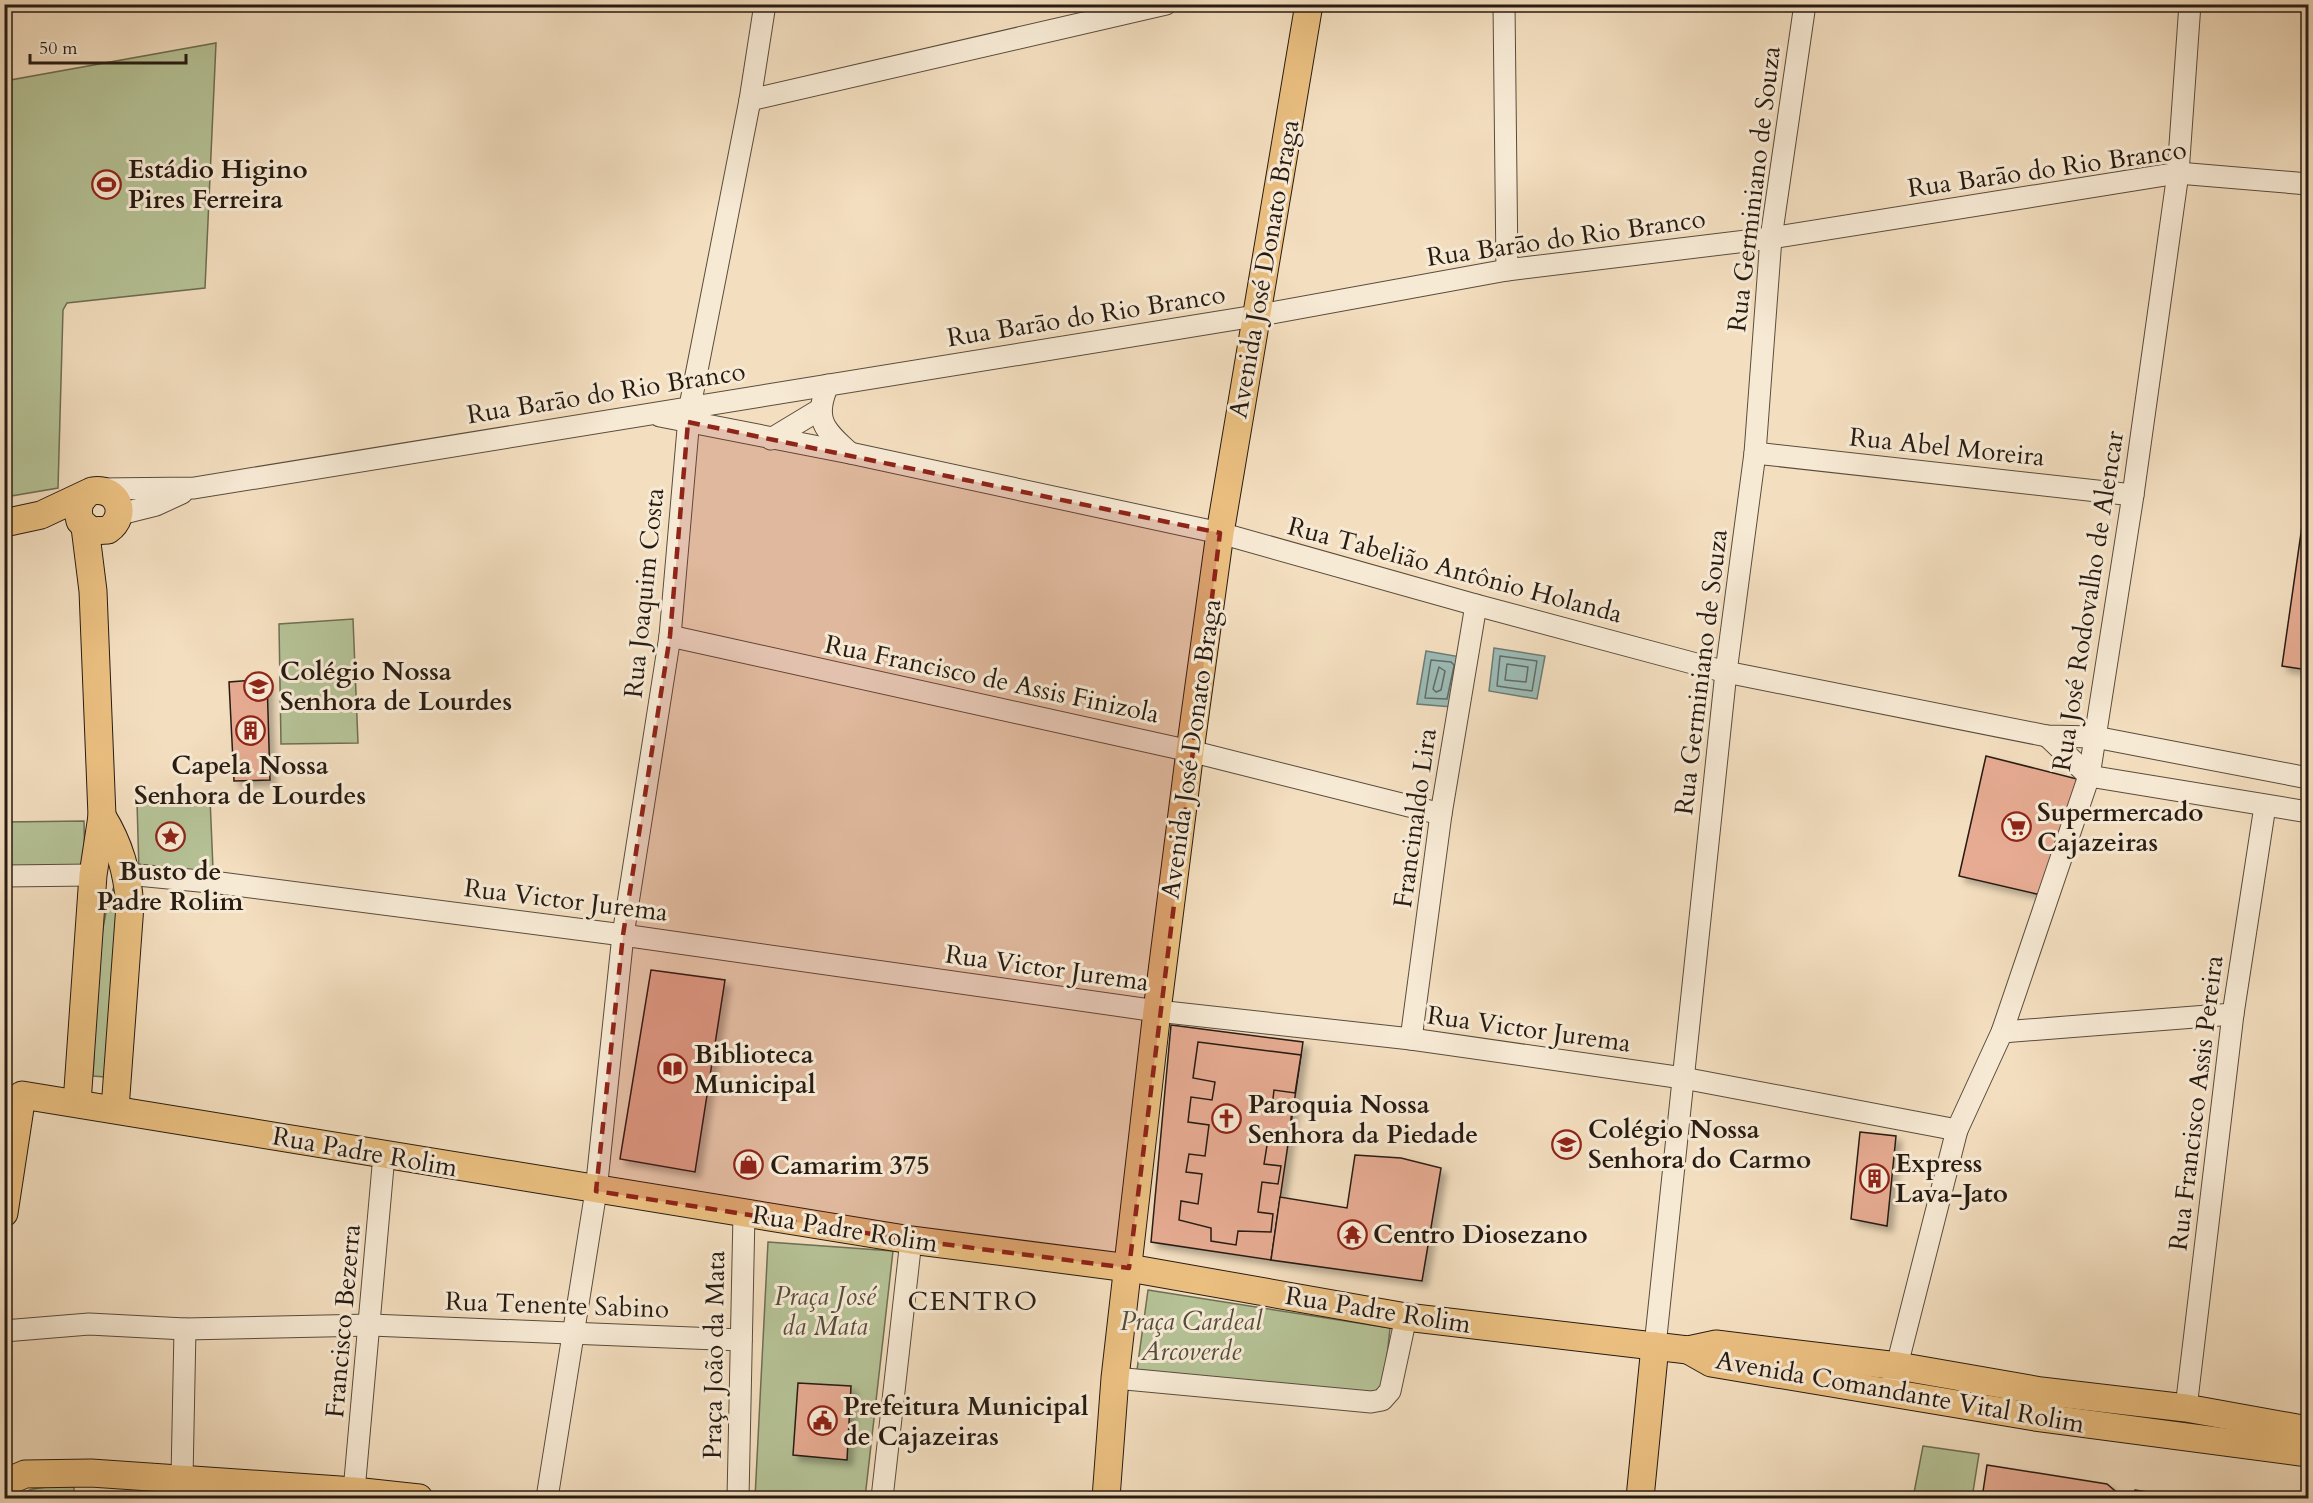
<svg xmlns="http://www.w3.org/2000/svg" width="2313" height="1503" font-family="Cardo,serif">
<defs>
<filter id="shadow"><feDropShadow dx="5.5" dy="5.5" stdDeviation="3" flood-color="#0004"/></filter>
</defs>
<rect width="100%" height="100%" fill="#f3debf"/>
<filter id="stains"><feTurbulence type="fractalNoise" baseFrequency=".00333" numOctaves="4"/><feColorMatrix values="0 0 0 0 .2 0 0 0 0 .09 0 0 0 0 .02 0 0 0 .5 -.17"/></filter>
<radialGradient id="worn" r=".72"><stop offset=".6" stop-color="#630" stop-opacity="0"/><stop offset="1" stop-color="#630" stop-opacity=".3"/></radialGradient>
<g fill="#b5c296" stroke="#6e6e54" stroke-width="1.5">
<polygon points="216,43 205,288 67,303 63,310 58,488 5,497 5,81"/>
<polygon points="353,619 358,743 281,744 279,624"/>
<polygon points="210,798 213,869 139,872 137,802"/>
<polygon points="84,821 85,873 5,871 5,822"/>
<path d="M113 889 124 915 105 1077 93 1076C96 1024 95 935 113 889Z"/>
<polygon points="768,1242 893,1251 865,1498 755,1498"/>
<polygon points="1148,1290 1390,1328 1383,1396 1137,1370"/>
<polygon points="1923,1446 1979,1454 1972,1498 1913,1498"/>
<polygon points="54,1486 74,1487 74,1498 6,1498 33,1489"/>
</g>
<g fill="#9cbbb6" stroke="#6d7b74" stroke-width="1.5">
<polygon points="1494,648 1545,656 1537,699 1489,691"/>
<polygon points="1426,651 1461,657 1452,707 1417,704"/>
</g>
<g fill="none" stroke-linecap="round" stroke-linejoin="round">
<g stroke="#626b64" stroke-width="1.5">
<polygon points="1500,656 1537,661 1532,691 1497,686"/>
<polygon points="1507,664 1528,667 1526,682 1505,680"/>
<polyline points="1454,666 1447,699 1425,698 1431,660 1451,662 1454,665"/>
<polygon points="1439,667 1445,671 1441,690 1436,692 1433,689"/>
</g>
</g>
<g fill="#e6ab92" stroke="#271b12" stroke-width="1.5" filter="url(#shadow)">
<polygon points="2308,484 2308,670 2282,666"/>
<polygon points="267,679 270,780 234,781 229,682"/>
<polygon points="1986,756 2077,779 2041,895 1959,876"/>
<polygon points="651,970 725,980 695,1172 620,1159"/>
<polygon points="1171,1025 1303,1042 1271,1260 1151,1242"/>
<polygon points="1198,1042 1301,1055 1295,1093 1274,1090 1272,1107 1292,1110 1289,1136 1269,1133 1264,1164 1281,1166 1278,1184 1262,1182 1258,1212 1273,1214 1271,1232 1238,1231 1236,1245 1211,1241 1211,1228 1179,1220 1181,1201 1198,1204 1202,1174 1186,1172 1189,1154 1205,1156 1209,1125 1188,1122 1191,1097 1212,1100 1215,1082 1193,1078"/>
<polygon points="1860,1132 1896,1136 1887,1226 1851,1219"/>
<polygon points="1355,1155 1401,1158 1441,1168 1422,1281 1271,1260 1280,1197 1347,1208"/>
<polygon points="798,1383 851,1386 847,1460 793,1455"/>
<polygon points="1987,1465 2107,1484 2120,1495 2120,1498 1982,1498"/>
<polygon points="2135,1490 2178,1497 2178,1498 2133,1498"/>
</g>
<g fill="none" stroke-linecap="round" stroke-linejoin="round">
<defs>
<g id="minor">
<polyline points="1504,4 1507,270"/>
<polyline points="750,100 1166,4"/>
<path d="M828 385C813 419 824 430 850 453"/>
<polyline points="660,416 850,453 1220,533 1476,605 1726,672 2047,736 2095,737 2308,778"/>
<polyline points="771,439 819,410"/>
<polyline points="1755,453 2133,495"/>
<polyline points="99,489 194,488 1255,316 1507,270 1771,238 2178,173 2308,184"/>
<polyline points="120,514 156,505 182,493"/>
<polyline points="670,636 1190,751 1441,814"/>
<polyline points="2047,736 2089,776 2308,812"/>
<polyline points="127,874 220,883 623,935 1157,1011 1411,1039 1683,1078 1957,1130"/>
<polyline points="4,876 93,875"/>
<polyline points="2002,1032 2233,1014"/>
<polyline points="1411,1039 1441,814 1476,605"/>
<polyline points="4,1331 89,1324 185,1329 371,1325 741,1340"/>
<polyline points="1655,1346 1726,672 1755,453 1771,238 1805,4"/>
<polyline points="1115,1378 1371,1402 1382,1400 1390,1391 1406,1317"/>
<polyline points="1893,1381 1957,1130 2002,1032 2089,776 2133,495 2178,173 2190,4"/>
<polyline points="2186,1408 2233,1014 2265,806"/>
<polyline points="182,1478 185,1329"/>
<polyline points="354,1491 384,1155"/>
<polyline points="547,1498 596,1191 623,935 670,636 690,406 750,100 765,4"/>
<polyline points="738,1498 744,1214"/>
<polyline points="882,1498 911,1240"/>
</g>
<g id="major">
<path d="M4 523 41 515 92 491C118 487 129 515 108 530L91 531 80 521C76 507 80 497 92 491"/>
<path d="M102 816C120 845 127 872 130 905L115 1109"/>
<polyline points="77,1103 93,875 102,816 93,591 85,527"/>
<polyline points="4,1213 22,1095 911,1240 1129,1268 1406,1317 1688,1350 1716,1344 1898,1366 2041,1391 2186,1408 2308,1430"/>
<polyline points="1688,1350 1711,1363 2035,1417 2308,1453"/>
<polyline points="4,1483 25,1474 91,1473 354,1491 419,1498"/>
<polyline points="1106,1498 1115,1378 1157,1011 1190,751 1220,533 1309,4"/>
<polyline points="1640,1498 1655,1346"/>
</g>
</defs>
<use href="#minor" stroke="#5a4c3d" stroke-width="23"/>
<use href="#major" stroke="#271b12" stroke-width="29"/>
<use href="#minor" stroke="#f7ead5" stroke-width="21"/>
<use href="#major" stroke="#eabf80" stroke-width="27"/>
</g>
<path fill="#8f2418" fill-opacity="0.2" stroke="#8f2418" stroke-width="4.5" stroke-dasharray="12 8" stroke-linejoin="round" d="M688 422 1220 533 1129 1268 911 1240 596 1191 623 935 670 636Z"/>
<defs>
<symbol id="stadium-ring" viewBox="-11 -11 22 22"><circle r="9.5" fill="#f7ead5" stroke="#8f2418" stroke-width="1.5"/><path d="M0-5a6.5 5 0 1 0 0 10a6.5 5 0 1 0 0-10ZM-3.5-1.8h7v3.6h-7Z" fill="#8f2418"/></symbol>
<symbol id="university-ring" viewBox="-11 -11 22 22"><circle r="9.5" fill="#f7ead5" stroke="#8f2418" stroke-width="1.5"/><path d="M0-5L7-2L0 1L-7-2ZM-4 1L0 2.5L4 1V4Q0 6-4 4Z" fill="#8f2418"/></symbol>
<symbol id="building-ring" viewBox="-11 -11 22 22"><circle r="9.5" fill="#f7ead5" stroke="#8f2418" stroke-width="1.5"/><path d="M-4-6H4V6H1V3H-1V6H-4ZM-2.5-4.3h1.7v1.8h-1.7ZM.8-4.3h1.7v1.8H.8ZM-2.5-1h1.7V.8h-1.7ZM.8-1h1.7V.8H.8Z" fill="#8f2418"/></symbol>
<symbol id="supermarket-ring" viewBox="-11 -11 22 22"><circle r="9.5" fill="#f7ead5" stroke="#8f2418" stroke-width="1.5"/><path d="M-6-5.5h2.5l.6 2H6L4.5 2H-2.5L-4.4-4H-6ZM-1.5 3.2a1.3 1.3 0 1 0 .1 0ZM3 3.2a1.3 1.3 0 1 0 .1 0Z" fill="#8f2418"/></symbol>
<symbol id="sight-ring" viewBox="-11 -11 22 22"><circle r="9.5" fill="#f7ead5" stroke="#8f2418" stroke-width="1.5"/><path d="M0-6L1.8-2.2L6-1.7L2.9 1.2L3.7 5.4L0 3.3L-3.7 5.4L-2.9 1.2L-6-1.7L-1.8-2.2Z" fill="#8f2418"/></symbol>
<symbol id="library-ring" viewBox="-11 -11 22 22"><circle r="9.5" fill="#f7ead5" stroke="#8f2418" stroke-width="1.5"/><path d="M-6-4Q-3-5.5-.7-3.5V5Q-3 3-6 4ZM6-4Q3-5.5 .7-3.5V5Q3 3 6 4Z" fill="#8f2418"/></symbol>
<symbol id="church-ring" viewBox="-11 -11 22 22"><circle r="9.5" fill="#f7ead5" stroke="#8f2418" stroke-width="1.5"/><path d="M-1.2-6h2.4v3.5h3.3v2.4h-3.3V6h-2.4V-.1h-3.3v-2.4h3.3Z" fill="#8f2418"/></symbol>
<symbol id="school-ring" viewBox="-11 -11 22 22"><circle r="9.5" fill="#f7ead5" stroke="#8f2418" stroke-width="1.5"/><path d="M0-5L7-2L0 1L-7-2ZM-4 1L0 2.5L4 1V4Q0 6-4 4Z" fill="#8f2418"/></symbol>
<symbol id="shop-ring" viewBox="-11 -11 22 22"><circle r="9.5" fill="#f7ead5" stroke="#8f2418" stroke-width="1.5"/><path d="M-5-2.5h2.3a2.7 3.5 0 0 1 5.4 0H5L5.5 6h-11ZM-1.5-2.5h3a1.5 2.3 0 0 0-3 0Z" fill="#8f2418"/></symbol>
<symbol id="temple-ring" viewBox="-11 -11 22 22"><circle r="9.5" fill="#f7ead5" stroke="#8f2418" stroke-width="1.5"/><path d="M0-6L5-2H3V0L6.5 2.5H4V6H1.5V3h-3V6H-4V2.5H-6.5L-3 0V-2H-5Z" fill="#8f2418"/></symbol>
<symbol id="civic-ring" viewBox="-11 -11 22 22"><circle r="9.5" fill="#f7ead5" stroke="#8f2418" stroke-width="1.5"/><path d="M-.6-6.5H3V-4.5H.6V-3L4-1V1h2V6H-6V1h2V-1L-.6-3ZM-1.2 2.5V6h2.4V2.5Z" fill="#8f2418"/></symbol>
</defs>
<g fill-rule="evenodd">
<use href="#stadium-ring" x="90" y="168" width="33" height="33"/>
<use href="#university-ring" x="242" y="670" width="33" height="33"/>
<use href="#building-ring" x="234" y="714" width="33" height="33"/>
<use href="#supermarket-ring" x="2000" y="810" width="33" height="33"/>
<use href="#sight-ring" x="154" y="820" width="33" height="33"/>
<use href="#library-ring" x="656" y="1052" width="33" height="33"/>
<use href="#church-ring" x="1210" y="1102" width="33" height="33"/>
<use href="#school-ring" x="1550" y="1128" width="33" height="33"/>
<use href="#shop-ring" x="732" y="1148" width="33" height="33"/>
<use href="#building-ring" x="1858" y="1162" width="33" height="33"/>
<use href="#temple-ring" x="1336" y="1218" width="33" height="33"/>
<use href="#civic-ring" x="806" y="1404" width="33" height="33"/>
</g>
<g text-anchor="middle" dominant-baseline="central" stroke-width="6" stroke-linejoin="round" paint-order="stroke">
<g font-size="26" font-weight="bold" fill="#271b12" stroke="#f7ead5" text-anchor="start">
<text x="128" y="169">Estádio Higino<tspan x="128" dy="30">Pires Ferreira</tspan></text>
<text x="280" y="671">Colégio Nossa<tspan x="280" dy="30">Senhora de Lourdes</tspan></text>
<text x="250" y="765" text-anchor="middle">Capela Nossa<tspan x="250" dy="30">Senhora de Lourdes</tspan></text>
<text x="2037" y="812">Supermercado<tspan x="2037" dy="30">Cajazeiras</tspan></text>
<text x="170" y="871" text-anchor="middle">Busto de<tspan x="170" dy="30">Padre Rolim</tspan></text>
<text x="694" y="1054">Biblioteca<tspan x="694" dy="30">Municipal</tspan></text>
<text x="1248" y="1104">Paroquia Nossa<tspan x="1248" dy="30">Senhora da Piedade</tspan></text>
<text x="1588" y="1129">Colégio Nossa<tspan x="1588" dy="30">Senhora do Carmo</tspan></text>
<text x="1895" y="1163">Express<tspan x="1895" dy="30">Lava-Jato</tspan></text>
<text x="770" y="1165">Camarim 375</text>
<text x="1373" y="1234">Centro Diosezano</text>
<text x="843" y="1406">Prefeitura Municipal<tspan x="843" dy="30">de Cajazeiras</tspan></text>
</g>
<g font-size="26" fill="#271b12" stroke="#f7ead5">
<text transform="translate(2047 169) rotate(-8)">Rua Barāo do Rio Branco</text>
<text transform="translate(1754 189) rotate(-83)">Rua Germiniano de Souza</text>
<text transform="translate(1566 238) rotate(-8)">Rua Barāo do Rio Branco</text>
<text transform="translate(1264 269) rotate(-80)">Avenida José Donato Braga</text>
<text transform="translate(1086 316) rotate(-9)">Rua Barāo do Rio Branco</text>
<text transform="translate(606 393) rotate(-9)">Rua Barāo do Rio Branco</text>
<text transform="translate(1947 447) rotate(6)">Rua Abel Moreira</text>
<text transform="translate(1455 570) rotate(15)">Rua Tabelião Antônio Holanda</text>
<text transform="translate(644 593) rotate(-84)">Rua Joaquim Costa</text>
<text transform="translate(2088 601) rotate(-81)">Rua José Rodovalho de Alencar</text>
<text transform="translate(1701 672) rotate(-83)">Rua Germiniano de Souza</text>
<text transform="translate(992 679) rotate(12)">Rua Francisco de Assis Finizola</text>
<text transform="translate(1191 749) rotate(-82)">Avenida José Donato Braga</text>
<text transform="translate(1415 818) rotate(-82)">Francinaldo Lira</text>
<text transform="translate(566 900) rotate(7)">Rua Victor Jurema</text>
<text transform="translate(1047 968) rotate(8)">Rua Victor Jurema</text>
<text transform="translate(1529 1029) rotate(8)">Rua Victor Jurema</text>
<text transform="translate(2196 1103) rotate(-83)">Rua Francisco Assis Pereira</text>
<text transform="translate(365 1152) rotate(10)">Rua Padre Rolim</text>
<text transform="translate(845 1229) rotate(9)">Rua Padre Rolim</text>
<text transform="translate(557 1305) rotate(2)">Rua Tenente Sabino</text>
<text transform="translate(1378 1310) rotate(9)">Rua Padre Rolim</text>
<text transform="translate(343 1321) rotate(-85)">Francisco Bezerra</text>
<text transform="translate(714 1355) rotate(-89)">Praça João da Mata</text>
<text transform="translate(1900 1392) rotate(10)">Avenida Comandante Vital Rolim</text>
</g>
<g font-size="26" font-style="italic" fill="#524d3a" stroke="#f7ead5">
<text x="825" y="1296">Praça José<tspan x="825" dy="30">da Mata</tspan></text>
<text x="1191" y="1321">Praça Cardeal<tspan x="1191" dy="30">Arcoverde</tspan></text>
</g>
<g font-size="27" letter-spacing="1.5" fill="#271b12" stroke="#f7ead5">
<text x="973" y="1301">CENTRO</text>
</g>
</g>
<rect width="2313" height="1503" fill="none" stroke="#f3debf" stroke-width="24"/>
<rect x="6" y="6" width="2301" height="1491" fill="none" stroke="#271b12" stroke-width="3"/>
<rect x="12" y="12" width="2289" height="1479" fill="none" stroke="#271b12" stroke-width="1.5"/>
<path d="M30 54v9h156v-9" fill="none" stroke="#271b12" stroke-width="3"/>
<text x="39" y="54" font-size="18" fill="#271b12" stroke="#f7ead5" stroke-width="4.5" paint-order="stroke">50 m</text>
<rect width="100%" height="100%" filter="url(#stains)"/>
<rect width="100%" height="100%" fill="url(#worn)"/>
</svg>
